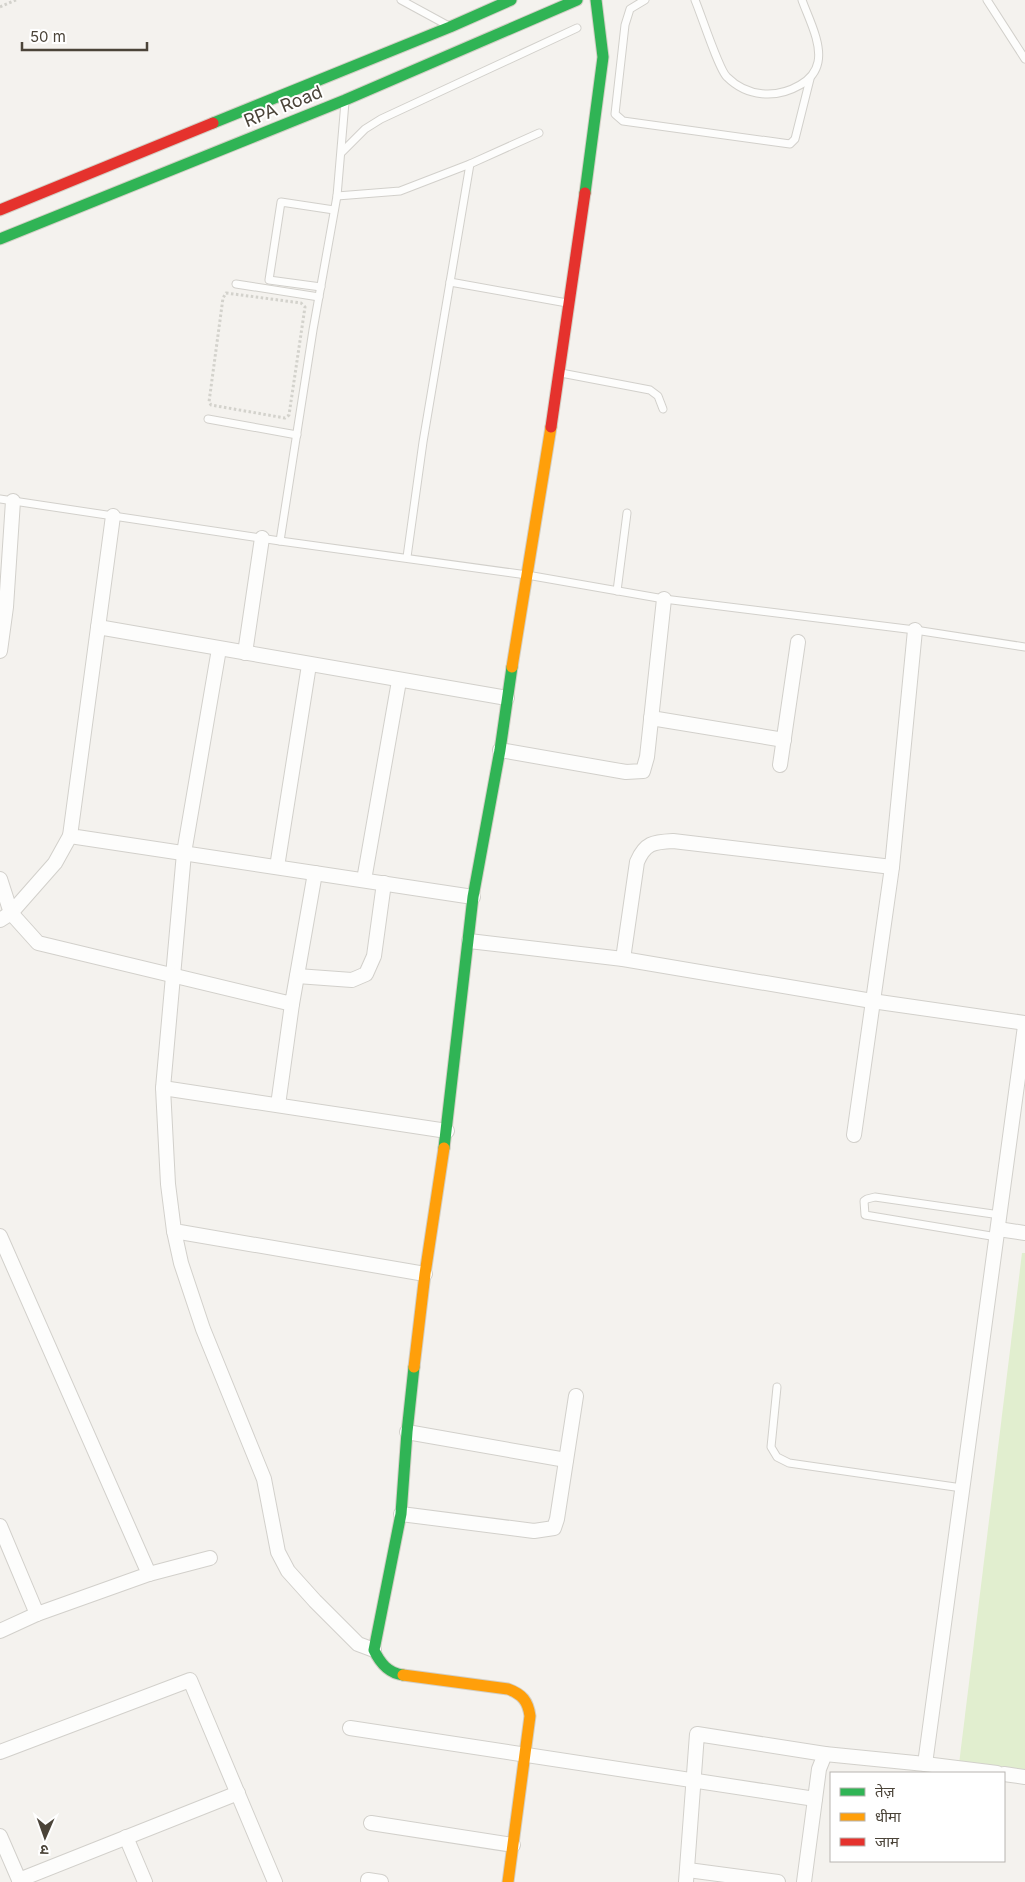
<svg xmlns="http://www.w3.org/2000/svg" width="1025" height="1882" font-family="Inter,'Noto Sans Devanagari',sans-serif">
<rect width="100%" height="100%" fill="#f4f2ee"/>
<polygon fill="#e1eecf" points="1022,1253 1025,1253 1025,1780 958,1772"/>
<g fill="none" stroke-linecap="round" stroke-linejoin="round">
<defs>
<g id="lane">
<polyline points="401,0 447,25"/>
<polyline points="645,0 630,9 625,25 615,114 623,121 790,144 795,139 810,79"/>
<path d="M695 0C701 14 719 70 727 77 747 97 776 99 800 85 809 80 816 72 818 62 822 43 808 17 802 0"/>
<polyline points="987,0 1025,59"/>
<polyline points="342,152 365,129 381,119 577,28"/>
<polyline points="470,164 539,133"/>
<polyline points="337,196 400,191 470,164 423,442 407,557"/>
<polyline points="450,282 567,303"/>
<polyline points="236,284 319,297"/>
<polyline points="321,287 269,280 281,202 334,210"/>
<polyline points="561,373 650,390 658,396 663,409"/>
<polyline points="208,419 297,435"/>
<polyline points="0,499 280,541 527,575 664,599 915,630 1025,647"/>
<polyline points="280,541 313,330 337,196 345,102"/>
<polyline points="617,591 627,513"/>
<polyline points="997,1237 865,1215 864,1201 867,1199 875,1197 1000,1215"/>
<polyline points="777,1387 771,1447 777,1457 789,1463 962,1488"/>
</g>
<g id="street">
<polyline points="113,516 70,836 473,897"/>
<polyline points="98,627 507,698"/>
<polyline points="219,649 184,853 163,1088 168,1184 174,1231 425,1274"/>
<polyline points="0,651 6,607 13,501"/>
<polyline points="245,653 262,538"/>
<polyline points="651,718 784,740"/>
<polyline points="500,750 626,772 643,771 647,757 664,599"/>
<polyline points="780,765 798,642"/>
<polyline points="277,867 309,665"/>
<polyline points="0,879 11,913 38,943 292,1004 315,873"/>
<polyline points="364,880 399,681"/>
<polyline points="0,920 11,913 55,863 70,836"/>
<polyline points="469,941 623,959 872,1001 1025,1023"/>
<path d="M623 959 637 862C645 843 653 842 673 841L892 867"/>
<polyline points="297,976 352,980 366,974 374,956 384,883"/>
<polyline points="163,1088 447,1131"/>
<polyline points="278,1105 292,1004"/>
<polyline points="854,1135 892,867 915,630"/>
<polyline points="998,1229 1025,1233"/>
<polyline points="174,1231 181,1263 203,1329 264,1479 278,1552 288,1571 315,1601 358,1644 374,1650"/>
<polyline points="0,1236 149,1574 37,1614 0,1631"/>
<polyline points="407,1432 566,1460"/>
<polyline points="401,1514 534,1531 554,1528 557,1519 576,1396"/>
<polyline points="0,1526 37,1614"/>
<polyline points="149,1574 210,1558"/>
<polyline points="350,1728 815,1799"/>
<polyline points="0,1752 190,1680 275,1882"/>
<polyline points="825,1754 925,1764 1025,1026"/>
<polyline points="925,1764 997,1773"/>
<polyline points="1004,1774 1025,1777"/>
<polyline points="371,1823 513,1845"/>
<polyline points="0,1836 20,1882"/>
<polyline points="126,1837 145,1882"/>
<polyline points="688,1870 778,1882"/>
<polyline points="19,1880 238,1793"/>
<polyline points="368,1880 381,1882"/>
<polyline points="686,1882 697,1734 825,1754 819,1769 804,1882"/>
</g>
<g id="fast">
<polyline points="213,123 450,27 511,0"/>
<polyline points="585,193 603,57 596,0"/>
<polyline points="0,239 345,100 577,0"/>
<polyline points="444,1148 473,897 500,750 512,667"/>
<path d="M403 1675C388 1673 380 1663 374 1650L401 1514 407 1432 414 1367"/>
</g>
<g id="slow">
<polyline points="512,667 551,427"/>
<polyline points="414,1367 425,1274 444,1148"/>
<path d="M403 1675 508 1689C522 1694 528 1701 530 1716L508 1882"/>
</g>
<g id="jam">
<polyline points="0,210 213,123"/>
<polyline points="551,427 585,193"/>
</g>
</defs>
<use href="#lane" stroke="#d2d0cb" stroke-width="9"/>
<use href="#street" stroke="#d2d0cb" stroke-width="16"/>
<use href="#fast" stroke="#d3cfc5" stroke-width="13"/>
<use href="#slow" stroke="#d3cfc5" stroke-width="13"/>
<use href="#jam" stroke="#d3cfc5" stroke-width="13"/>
<g stroke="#d3d2cc" stroke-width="3" stroke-dasharray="2.5 2.5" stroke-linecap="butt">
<polyline points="0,7 16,0"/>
<polygon points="226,293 301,303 305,307 289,415 285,418 211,405 209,402 223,298"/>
</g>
<use href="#lane" stroke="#fdfdfc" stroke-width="7"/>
<use href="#street" stroke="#fdfdfc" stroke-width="14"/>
<use href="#fast" stroke="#30b455" stroke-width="11"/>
<use href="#slow" stroke="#ff9f0a" stroke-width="11"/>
<use href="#jam" stroke="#e5322d" stroke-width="11"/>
</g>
<g text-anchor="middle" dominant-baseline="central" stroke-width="4" stroke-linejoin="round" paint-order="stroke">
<g font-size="18" fill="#4b4439" stroke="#fff">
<text transform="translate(283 106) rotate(-22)">RPA Road</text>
</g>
</g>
<rect x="830" y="1772" width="175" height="90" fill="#ffffff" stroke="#b7b4b0"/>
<rect x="840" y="1788" width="25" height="8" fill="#30b455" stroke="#b7b4b0"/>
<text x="875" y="1797" font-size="15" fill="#4b4439">तेज़</text>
<rect x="840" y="1813" width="25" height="8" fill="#ff9f0a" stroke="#b7b4b0"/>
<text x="875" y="1822" font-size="15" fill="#4b4439">धीमा</text>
<rect x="840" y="1838" width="25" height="8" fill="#e5322d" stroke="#b7b4b0"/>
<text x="875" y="1847" font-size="15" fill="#4b4439">जाम</text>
<g transform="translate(45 1837) rotate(182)" stroke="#ffffff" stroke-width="4" paint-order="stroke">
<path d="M0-4L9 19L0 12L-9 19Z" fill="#4b4439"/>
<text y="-8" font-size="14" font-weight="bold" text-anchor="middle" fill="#4b4439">उ</text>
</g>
<path d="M22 42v8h125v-8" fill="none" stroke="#4b4439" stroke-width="2.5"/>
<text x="30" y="42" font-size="15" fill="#4b4439" stroke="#ffffff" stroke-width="4" paint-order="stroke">50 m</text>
</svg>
